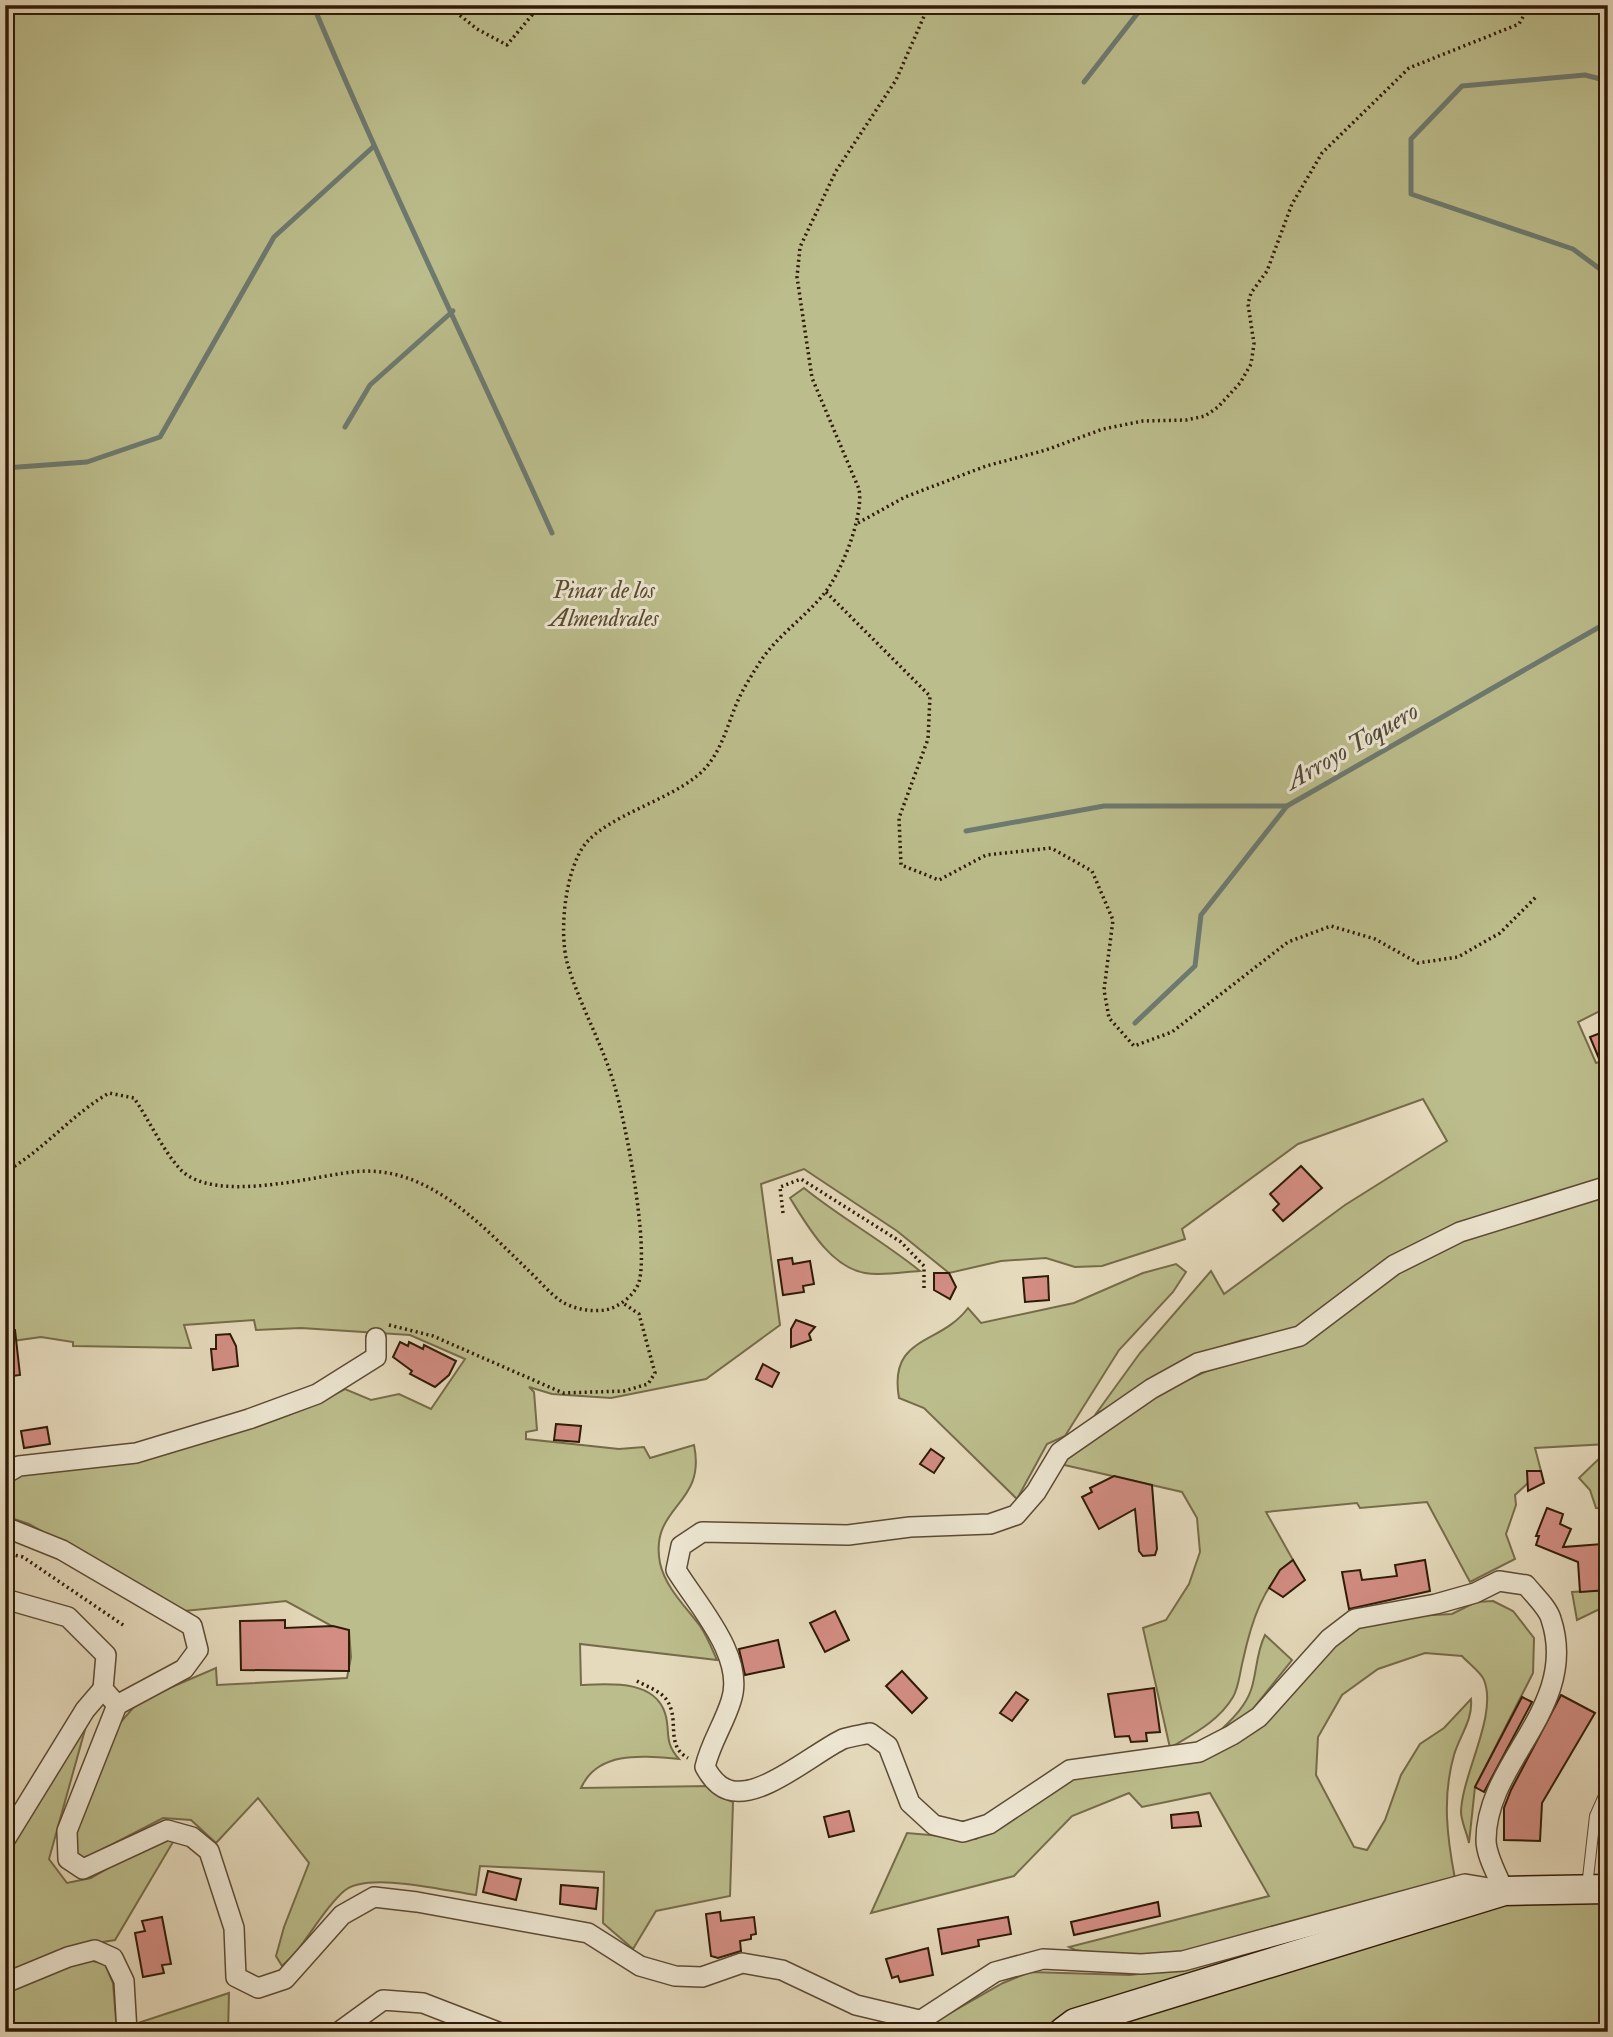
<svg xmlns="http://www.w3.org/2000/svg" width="1613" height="2037" font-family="'IM FELL Double Pica',serif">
<rect width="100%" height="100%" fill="#e5dabc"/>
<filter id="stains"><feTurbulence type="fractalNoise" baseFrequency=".00286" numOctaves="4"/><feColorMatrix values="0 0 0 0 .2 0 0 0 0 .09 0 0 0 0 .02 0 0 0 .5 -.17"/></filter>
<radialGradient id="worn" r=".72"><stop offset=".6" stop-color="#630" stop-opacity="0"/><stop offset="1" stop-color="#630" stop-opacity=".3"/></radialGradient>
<g fill="#bcbd8c" stroke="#766c49" stroke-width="2">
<path d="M5 5H1608V1007L1578 1022 1596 1063 1608 1059V1177L1455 1227 1294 1330 1243 1340 1191 1356 1095 1415 1140 1353 1211 1271 1224 1294 1345 1205 1447 1141 1423 1099 1298 1144 1182 1229 1185 1239 1102 1266 1075 1267 1046 1258 1001 1261 949 1273 897 1231 804 1169 761 1184 780 1325 706 1379 611 1398 552 1394 529 1387 534 1392 537 1430 526 1432V1439L619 1449 644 1447 650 1458 694 1445C707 1506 649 1505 660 1563 665 1587 686 1607 700 1626 707 1636 712 1649 717 1660L580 1644 581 1685C608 1684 654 1679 665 1713 671 1732 663 1741 679 1759 644 1756 598 1750 581 1788L708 1786 720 1797 733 1802 730 1896 656 1911 633 1949 603 1923 604 1872 480 1866 476 1895C446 1891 367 1871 344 1891 319 1913 307 1945 282 1966L276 1956 284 1927 309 1863 258 1798 216 1843 191 1820 163 1818 82 1860 75 1852 76 1825 113 1731 139 1701 216 1668 217 1685 347 1678 351 1657 349 1631 339 1630 286 1601 184 1611 29 1524 5 1516V1482L25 1472C141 1454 239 1445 345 1389L371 1400 399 1394 431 1409 465 1359 410 1335 301 1328 256 1330 254 1320 184 1325 191 1348 73 1346V1342L41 1337 5 1342Z"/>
<path d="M804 1188C841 1218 883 1241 920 1271 903 1272 882 1276 865 1273 830 1267 807 1225 790 1198Z"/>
<path d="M1608 1193V1444L1535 1448 1541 1471 1515 1495 1516 1505 1506 1534 1515 1559 1470 1582 1427 1502 1360 1508 1357 1503 1266 1512 1293 1560C1263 1584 1251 1623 1243 1660 1240 1671 1239 1687 1233 1697 1219 1721 1193 1734 1170 1748L1143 1628 1166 1620 1189 1584 1200 1552 1197 1518 1182 1492 1060 1464 1171 1387 1207 1371 1307 1342 1403 1270 1467 1238Z"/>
<path d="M1176 1264 1186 1272 1173 1292 1119 1350 1065 1436 1047 1444 1017 1499 924 1408 899 1398C888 1335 940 1346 968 1308L981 1323 1074 1303 1143 1273Z"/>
<polygon points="1608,1450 1608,1509 1596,1508 1590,1490 1579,1478"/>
<polygon points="1608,1590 1608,1605 1577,1620 1572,1592"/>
<path d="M1493 1601 1513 1611 1534 1638 1533 1673 1475 1787 1469 1843C1467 1833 1461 1821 1461 1812 1462 1774 1498 1715 1484 1680 1481 1672 1468 1663 1462 1656L1425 1653 1378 1669 1342 1695 1318 1737 1316 1775 1354 1847 1367 1850 1385 1820 1401 1775 1420 1744 1444 1728 1471 1699C1473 1720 1460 1735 1454 1755 1442 1797 1447 1837 1455 1879L1199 1950 1128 1957 1075 1950 1069 1947 1269 1896 1210 1793 1142 1807 1129 1793 1072 1816 1014 1876 871 1913 907 1833 976 1839 1054 1784 1087 1773 1225 1746 1322 1653 1357 1628 1414 1616 1452 1614 1476 1602Z"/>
<path d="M1265 1635 1292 1660 1244 1720 1220 1731C1232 1719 1245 1707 1251 1690 1257 1672 1256 1653 1265 1635Z"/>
<polygon points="86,1726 49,1859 67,1883 91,1878 137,1851 176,1837 115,1940 91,1944 5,1979 5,1856"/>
<polygon points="1608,1898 1608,2032 917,2032 1003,1983 1030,1972 1130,1975 1189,1968 1326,1930 1525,1902"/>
<polygon points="84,1959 105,1964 113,1983 117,2032 5,2032 5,1990"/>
<polygon points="229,1993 228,2032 135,2032 135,2024"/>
</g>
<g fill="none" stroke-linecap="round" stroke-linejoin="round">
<g stroke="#6d7a70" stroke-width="5">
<path d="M313 5C388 183 473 357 552 533"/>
<polyline points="1608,81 1585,75 1462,86 1411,139 1411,194 1573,249 1608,275"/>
<polyline points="1084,82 1144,5"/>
<polyline points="345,427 370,385 453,311"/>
<polyline points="5,468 87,462 160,437 274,237 373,147"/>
<polyline points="966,831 1104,806 1287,806 1608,622"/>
<polyline points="1135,1023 1195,966 1201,915 1287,806"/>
</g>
</g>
<g fill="#d38d83" stroke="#2f1a06" stroke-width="2">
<polygon points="1608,1030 1608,1078 1607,1078 1590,1037"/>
<polygon points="1301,1166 1322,1188 1283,1221 1273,1210 1279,1204 1270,1194"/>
<polygon points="792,1258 793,1264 810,1261 814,1284 803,1286 804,1292 783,1295 778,1260"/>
<polygon points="934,1273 949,1273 956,1287 950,1299 934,1290"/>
<polygon points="1048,1276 1049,1300 1025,1302 1023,1278"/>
<polygon points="796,1320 815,1327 809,1334 811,1340 791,1347 791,1329"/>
<polygon points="15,1330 20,1375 5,1377 5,1331"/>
<polygon points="230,1334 236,1346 238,1366 213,1370 211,1349 216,1349 216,1335"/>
<polygon points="400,1342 408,1346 409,1342 423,1349 424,1345 456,1361 449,1375 435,1387 410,1374 412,1371 393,1357"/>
<polygon points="763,1364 779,1373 772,1387 756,1379"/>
<polygon points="556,1424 581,1426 579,1442 554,1440"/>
<polygon points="47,1427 50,1444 24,1448 21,1431"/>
<polygon points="931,1449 944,1458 934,1473 920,1464"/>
<polygon points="1527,1471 1541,1471 1544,1483 1528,1491"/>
<polygon points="1114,1476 1152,1485 1157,1549 1155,1555 1143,1556 1139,1551 1135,1509 1099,1529 1082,1497 1092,1492 1090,1488"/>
<polygon points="1547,1508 1563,1514 1560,1524 1571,1529 1563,1547 1602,1544 1604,1567 1608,1566 1608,1590 1580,1592 1578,1562 1536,1545 1539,1536 1536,1536"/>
<polygon points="1293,1560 1305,1580 1283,1597 1269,1588 1280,1570"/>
<polygon points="1425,1560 1430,1591 1349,1609 1342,1572 1360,1570 1362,1580 1397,1576 1395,1565"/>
<polygon points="835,1611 849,1640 825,1652 810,1623"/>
<polygon points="285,1620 285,1628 333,1626 349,1630 349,1671 241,1670 240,1621"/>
<polygon points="778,1640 784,1667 745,1675 739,1649"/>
<polygon points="902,1671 927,1698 912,1713 886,1686"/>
<polygon points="1154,1688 1160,1732 1146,1733 1147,1741 1131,1742 1129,1736 1115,1737 1108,1694"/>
<polygon points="1016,1692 1028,1700 1012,1721 1000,1713"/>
<polygon points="1561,1695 1595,1713 1542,1803 1540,1841 1504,1840 1504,1808 1511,1790"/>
<polygon points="1522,1697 1532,1702 1484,1792 1475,1787"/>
<polygon points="849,1811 854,1831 829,1837 824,1817"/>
<polygon points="1198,1812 1201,1826 1172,1828 1171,1815"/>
<polygon points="488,1871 521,1879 516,1900 483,1892"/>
<polygon points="561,1885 598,1888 596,1909 560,1904"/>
<polygon points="1158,1902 1160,1916 1074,1935 1071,1922"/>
<polygon points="720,1912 721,1921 754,1917 756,1934 751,1935 751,1939 740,1941 741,1951 718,1958 711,1956 706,1914"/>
<polygon points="162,1917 171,1964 162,1965 164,1973 143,1977 135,1933 145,1931 142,1921"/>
<polygon points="1008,1917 1011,1934 978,1940 979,1946 942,1954 938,1929"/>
<polygon points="928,1948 933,1975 900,1982 898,1976 892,1978 886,1959"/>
</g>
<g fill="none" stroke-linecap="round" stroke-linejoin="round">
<defs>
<polyline id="service" points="1587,1887 1595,1816 1603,1798 1608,1797"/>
<g id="minor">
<polyline points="5,1474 19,1466 136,1453 249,1419 317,1394 376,1357 376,1338"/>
<polyline points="5,1527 62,1550 192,1626 198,1650 184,1669 117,1705 103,1689 106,1655 68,1617 5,1599"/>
<polyline points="117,1705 67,1831 68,1859 83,1869 167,1830 192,1837 209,1851 234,1928 236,1977 258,1988 285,1979 342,1915 374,1897 417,1902 588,1933 640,1966 675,1976 702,1977 742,1963 782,1970 856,2005 919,2020"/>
<polyline points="5,1840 85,1710 103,1689"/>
<path d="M1504 1891C1498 1876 1486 1856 1486 1840 1486 1761 1580 1707 1551 1619 1548 1608 1534 1595 1526 1585L1499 1581 1475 1593 1436 1604 1355 1619 1329 1639 1259 1717 1232 1735 1199 1752 1070 1770 989 1824 963 1832 934 1825 910 1803 888 1746 870 1733C862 1735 852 1736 843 1739 815 1752 761 1800 729 1790 718 1787 710 1776 705 1767 710 1744 724 1724 731 1701 746 1657 698 1606 676 1570L681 1546 702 1532 848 1535 910 1527 990 1524 1016 1515 1036 1492 1060 1452 1151 1389 1198 1363 1300 1336 1394 1265 1460 1232 1608 1186"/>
<polyline points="5,1983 68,1957 95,1950 113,1958 124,1981 127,2032"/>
<polyline points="339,2032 383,2000 423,2003 498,2032"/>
<polyline points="903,2032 995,1972 1043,1959 1141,1964 1183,1961 1465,1884 1501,1890"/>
</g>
<polyline id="secondary" points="1063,2032 1075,2023 1504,1891 1608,1889"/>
</defs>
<use href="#service" stroke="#5c4a34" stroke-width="12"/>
<use href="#minor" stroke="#5c4a34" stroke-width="22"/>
<use href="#secondary" stroke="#2f1a06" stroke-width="31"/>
<g stroke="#2f1a06" stroke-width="3.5" stroke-dasharray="2 3.5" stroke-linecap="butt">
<polyline points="447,5 477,29 507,45 532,15 535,5"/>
<polyline points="858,523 905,497 986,466 1046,450 1103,429 1143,421 1186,420 1205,416 1218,407 1240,383 1251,364 1254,344 1248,304 1251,293 1267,271 1292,204 1322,153 1409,68 1519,24 1530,5"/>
<polyline points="826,592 930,696 928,739 899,818 901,865 939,880 986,855 1051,848 1092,871 1113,920 1104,990 1109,1018 1134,1046 1172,1032 1288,942 1331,926 1375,939 1418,963 1458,957 1500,933 1537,896"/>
<path d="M5 1172C44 1150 71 1115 109 1093L134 1098C149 1120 162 1149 180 1169 213 1204 310 1177 352 1172 426 1163 479 1223 527 1269 538 1279 549 1293 561 1301 573 1309 591 1312 605 1310 618 1308 635 1295 639 1282 649 1245 626 1123 614 1084 602 1043 579 1004 567 962 559 931 565 869 586 843 609 816 666 801 697 776 722 756 727 723 740 696 746 684 753 673 760 662 776 637 804 618 823 595 841 574 864 516 859 489L812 378 797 277 800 247 836 171 896 80 929 5"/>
<polyline points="783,1213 780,1187 801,1179 901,1242 924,1266 924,1289"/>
<polyline points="389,1325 433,1336 563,1393 624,1391 648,1384 655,1373 639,1314 623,1303"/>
<polyline points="5,1553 23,1557 126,1627"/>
<path d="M637 1681C646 1686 660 1691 666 1699 681 1719 664 1745 688 1758"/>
</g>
<use href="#service" stroke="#eee7d3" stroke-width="10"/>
<use href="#minor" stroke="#eee7d3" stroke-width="19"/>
<use href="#secondary" stroke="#eee7d3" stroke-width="28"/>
</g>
<g text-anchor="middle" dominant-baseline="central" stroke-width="6" stroke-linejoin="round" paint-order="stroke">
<g font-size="24" font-style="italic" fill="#594b2e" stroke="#eee7d3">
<text x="604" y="590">Pinar de los<tspan x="604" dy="28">Almendrales</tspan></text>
</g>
<g font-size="26" font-style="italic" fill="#4e4a3b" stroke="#eee7d3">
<text transform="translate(1352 746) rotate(-30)">Arroyo Toquero</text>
</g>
</g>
<rect width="1613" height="2037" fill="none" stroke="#e5dabc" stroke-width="28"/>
<rect x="7" y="7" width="1599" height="2023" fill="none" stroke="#2f1a06" stroke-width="3.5"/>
<rect x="14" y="14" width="1585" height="2009" fill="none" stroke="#2f1a06" stroke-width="2"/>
<rect width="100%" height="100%" filter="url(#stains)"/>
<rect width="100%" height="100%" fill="url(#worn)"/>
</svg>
